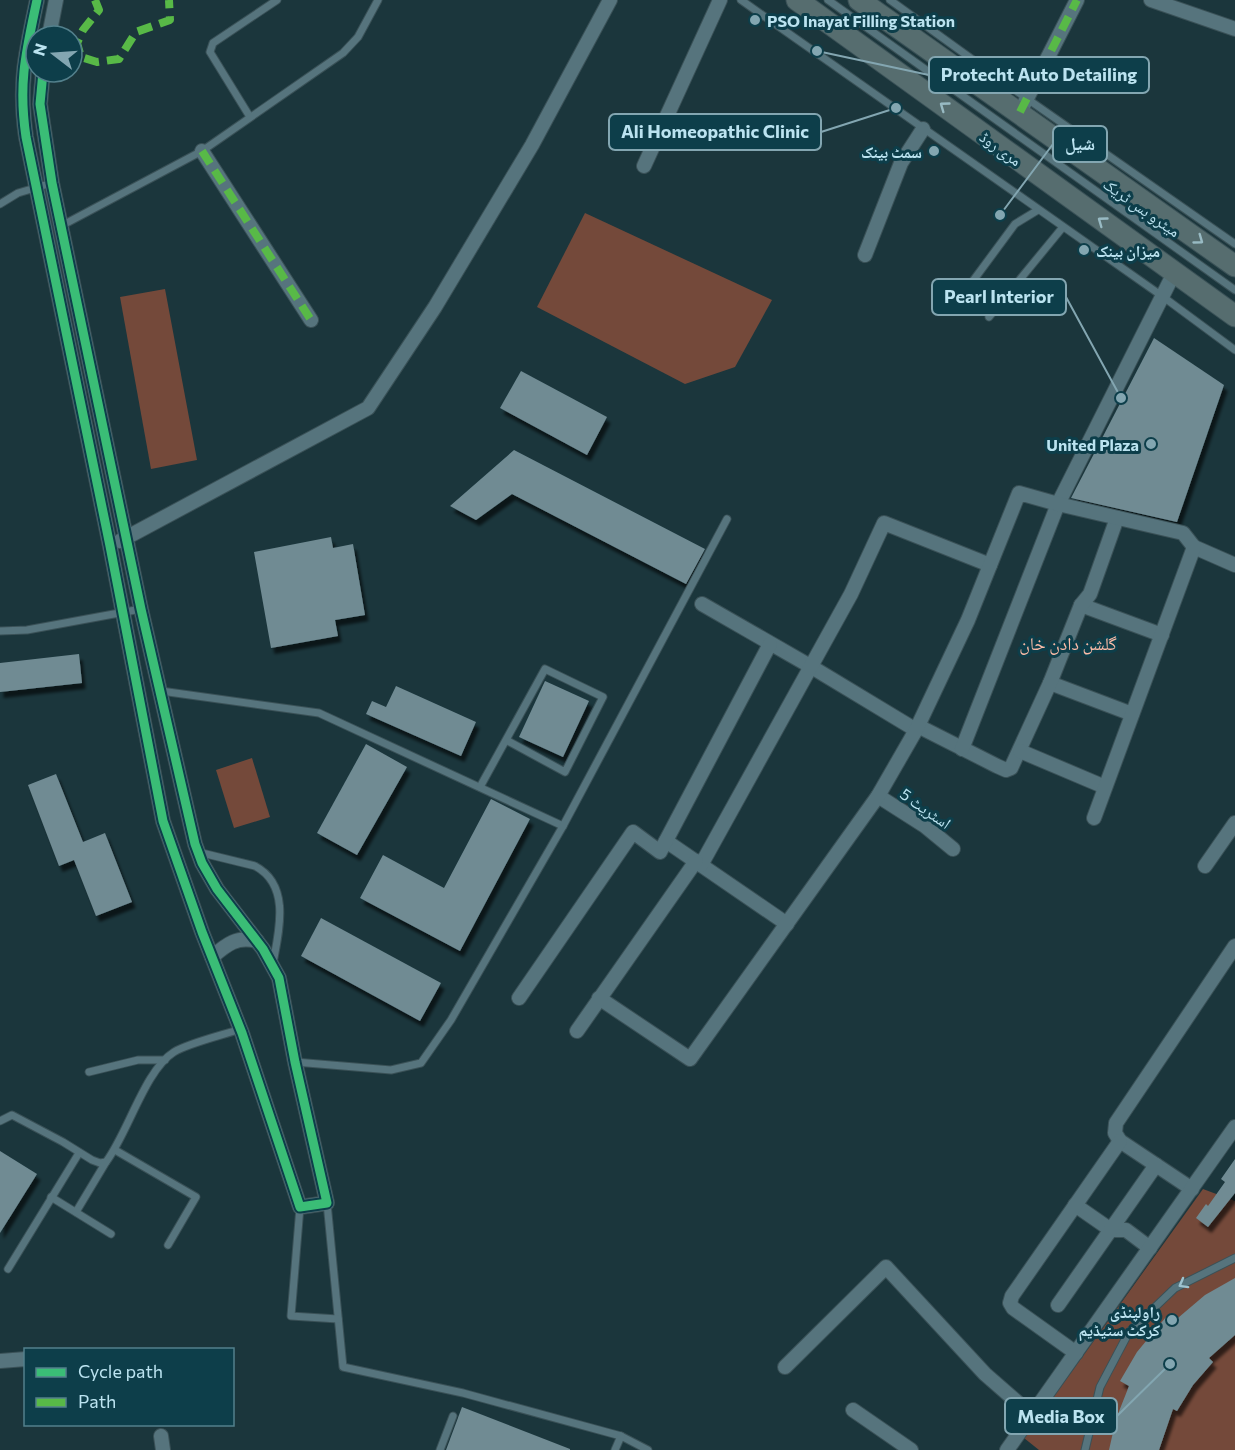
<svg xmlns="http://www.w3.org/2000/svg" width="1235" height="1450" font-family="Commissioner,'Noto Naskh Arabic',sans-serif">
<defs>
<filter id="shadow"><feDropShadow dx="3.5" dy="6" stdDeviation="1.5" flood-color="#0009"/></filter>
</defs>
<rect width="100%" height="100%" fill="#1b363c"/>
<g fill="#74493a">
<polygon points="585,213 772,300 735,367 685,384 537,307"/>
<polygon points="165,289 197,460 151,469 120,297"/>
<polygon points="252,758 270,817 234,828 216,770"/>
<polygon points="1203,1189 1235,1201 1235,1450 1039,1450 1024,1438"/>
</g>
<g fill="#708b93" filter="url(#shadow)">
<polygon points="1154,338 1224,385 1177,522 1071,498"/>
<polygon points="521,371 607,417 587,455 500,408"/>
<polygon points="514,450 705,549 686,584 512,494 476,520 450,506"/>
<polygon points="331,537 333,548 353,544 365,615 335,620 338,636 271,648 254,552"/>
<polygon points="79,654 82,683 0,692 0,663"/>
<polygon points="545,681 589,701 563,757 519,737"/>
<polygon points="396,686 476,722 461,756 366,714 372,701 386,707"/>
<polygon points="366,744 407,767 357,855 317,833"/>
<polygon points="56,774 83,842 105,833 132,902 96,916 74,860 59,866 28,785"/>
<polygon points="491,799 530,819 460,951 360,898 383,855 444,888"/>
<polygon points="321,918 441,983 420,1021 301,956"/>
<polygon points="0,1151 37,1174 0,1233"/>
<polygon points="1235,1159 1235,1193 1208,1227 1196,1218 1206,1204 1208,1206 1225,1182 1221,1179"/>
<polygon points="1235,1278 1235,1335 1209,1358 1213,1362 1193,1385 1177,1411 1173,1409 1159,1450 1109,1450 1116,1419 1129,1386 1120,1381 1137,1352 1166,1317 1172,1323 1205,1295"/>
<polygon points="462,1407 570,1449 570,1450 446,1450"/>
</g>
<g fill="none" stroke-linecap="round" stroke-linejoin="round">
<defs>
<g id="lane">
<polyline points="741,0 1162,296 1235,350"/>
<polyline points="828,0 1235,290"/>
<polyline points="890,0 1026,98 1235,244"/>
<polyline points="250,117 210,52 213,43 277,0"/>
<polyline points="0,204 18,193 52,183"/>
<polyline points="61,226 202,151 343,53 358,37 378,0"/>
<polyline points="964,293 1015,224 1038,210"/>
<polyline points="989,317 1063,227"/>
<polyline points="0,631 27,630 141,609"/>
<polyline points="161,691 319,713 563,826"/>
<polyline points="480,787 545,669 603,697 565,772 506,740"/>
<path d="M198 852 255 866C291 885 279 931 273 963"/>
<polyline points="295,1062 391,1070 421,1063 451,1020 563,826 727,519"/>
<polyline points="89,1072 138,1060 165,1060"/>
<path d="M0 1121 12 1115 63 1142 92 1160 100 1163 106 1162C128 1133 145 1070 174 1052 189 1043 223 1035 241 1029"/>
<polyline points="115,1150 196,1197 168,1245"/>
<polyline points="51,1197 111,1234"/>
<polyline points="327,1203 343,1367 463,1393 621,1436 648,1450"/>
<polyline points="300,1207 291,1316 338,1319"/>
<polyline points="76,1212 106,1162"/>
<polyline points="8,1269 79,1153"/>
<polyline points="440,1450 453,1416"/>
<polyline points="615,1450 621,1436"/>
<polyline points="1085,1450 1100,1387 1129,1332 1175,1288 1235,1258"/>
</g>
<g id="street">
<path d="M37 0C26 52 18 83 26 137L110 546 163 821 202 932 242 1033 300 1207 327 1203 295 1062 279 978 263 949 217 889 202 863 195 844 141 609 52 183 40 104 43 72"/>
<polyline points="1151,0 1235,29"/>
<polyline points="49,36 56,0"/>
<polyline points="1020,112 1077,0"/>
<polyline points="202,151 311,320"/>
<polyline points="644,166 720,0"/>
<polyline points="865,255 901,163 923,129"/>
<polyline points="120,541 368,408 435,307 532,145 610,0"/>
<polyline points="1194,547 1235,565"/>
<polyline points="702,604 810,666 916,730"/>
<polyline points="1081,605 1162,635"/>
<polyline points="1050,683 1132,714"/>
<polyline points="918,726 997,766 1006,770 1011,768 1050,683 1081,605 1090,594 1117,518"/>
<polyline points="962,749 1058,504 1174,273"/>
<polyline points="1020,751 1105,787"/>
<polyline points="878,796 925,826 953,849"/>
<polyline points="666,841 787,924"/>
<polyline points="701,865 851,594 884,523 990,565"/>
<polyline points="1205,866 1235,823"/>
<path d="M212 957C227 944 237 936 257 941"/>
<polyline points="519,998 633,832 660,852 770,644"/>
<polyline points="599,998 690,1059 878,796 916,730 968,620 1019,493 1058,504 1183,533 1194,547 1094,818"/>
<polyline points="577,1031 696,861"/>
<polyline points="1192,1189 1120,1141 1115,1133 1116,1123 1235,946"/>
<polyline points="1075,1205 1111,1230 1126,1230 1150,1248"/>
<polyline points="1058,1305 1156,1165"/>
<polyline points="1076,1353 1013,1308 1010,1303 1012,1296 1120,1141"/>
<polyline points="0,1361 26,1359"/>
<polyline points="785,1367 886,1267 985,1374 1032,1415"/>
<polyline points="853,1410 911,1450"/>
<polyline points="161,1436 163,1450"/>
<polyline points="1007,1450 1235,1127"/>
</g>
<g id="primary">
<polyline points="797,0 1235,316"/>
<polyline points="859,0 1235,266"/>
</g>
</defs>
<use href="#lane" stroke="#3a5157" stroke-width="9"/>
<use href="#street" stroke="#3a5157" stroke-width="16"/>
<use href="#primary" stroke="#3a5157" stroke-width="23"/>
<use href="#lane" stroke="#56747d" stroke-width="7"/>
<use href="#street" stroke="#56747d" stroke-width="14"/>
<use href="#primary" stroke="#566d6f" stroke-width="21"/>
<g stroke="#58b947" stroke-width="8" stroke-dasharray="15 8" stroke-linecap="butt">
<polyline points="95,0 99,10 83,30 77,43 81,57 97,62 119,59 136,32 170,20 169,0"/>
<polyline points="1020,112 1077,0"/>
<polyline points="202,151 311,320"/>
</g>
<defs>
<path id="cycleway" d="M37 0C26 52 18 83 26 137L110 546 163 821 202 932 242 1033 300 1207 327 1203 295 1062 279 978 263 949 217 889 202 863 195 844 141 609 52 183 40 104 43 72"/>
</defs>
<use href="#cycleway" stroke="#0d3e4a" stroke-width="13"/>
<use href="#cycleway" stroke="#3abd76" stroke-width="9"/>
</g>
<defs><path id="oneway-chevron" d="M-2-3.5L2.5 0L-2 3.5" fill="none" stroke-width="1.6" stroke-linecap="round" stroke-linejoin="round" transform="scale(1.5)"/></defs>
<g stroke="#98bac3">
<use href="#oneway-chevron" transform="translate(944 106) rotate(-144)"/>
<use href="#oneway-chevron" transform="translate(1102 221) rotate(-144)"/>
<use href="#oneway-chevron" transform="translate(1199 240) rotate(36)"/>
</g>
<use stroke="#9dc2ce" href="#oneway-chevron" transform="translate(1183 1284) rotate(151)"/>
<g fill="#83a6b1" stroke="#0d3e4a" stroke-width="2">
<circle cx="755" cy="20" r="6"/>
<circle cx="934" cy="151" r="6"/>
<circle cx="1084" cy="250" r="6"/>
<circle cx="1151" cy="444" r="6"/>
<circle cx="1172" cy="1320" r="6"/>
</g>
<g text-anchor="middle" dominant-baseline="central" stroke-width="6" stroke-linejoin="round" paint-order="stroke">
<g font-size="16" font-weight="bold" fill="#bbe3f0" stroke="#0d3e4a" text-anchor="end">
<text x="767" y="20" text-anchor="start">PSO Inayat Filling Station</text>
<text x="922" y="151">سمٹ بینک</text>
<text x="1096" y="250" text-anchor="start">میزان بینک</text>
<text x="1139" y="444">United Plaza</text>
<text x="1160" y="1311">راولپنڈی<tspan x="1160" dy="18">کرکٹ سٹیڈیم</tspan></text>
</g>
<g font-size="16" fill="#bbe3f0" stroke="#0d3e4a">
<text transform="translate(1001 148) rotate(36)">مری روڈ</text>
<text transform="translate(1142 207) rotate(35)">میٹرو بس ٹریک</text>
<text transform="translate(926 808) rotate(35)">اسٹریٹ 5</text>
</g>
<g font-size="18" fill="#fcbca8" stroke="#0d3e4a">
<text x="1068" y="643">گلشن دادن خان</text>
</g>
</g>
<path fill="none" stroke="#83a6b1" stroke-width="2" d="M817 51L929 75M896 108L821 132M1000 215L1053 144M1121 398L1066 297M1170 1364L1117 1416"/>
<g fill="#83a6b1" stroke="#0d3e4a" stroke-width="2">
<circle cx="817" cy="51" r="6"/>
<circle cx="896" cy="108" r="6"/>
<circle cx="1000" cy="215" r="6"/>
<circle cx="1121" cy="398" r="6"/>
<circle cx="1170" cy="1364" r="6"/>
</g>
<g fill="#0d3e4a" stroke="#83a6b1" stroke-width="2">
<rect x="929" y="57" width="220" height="36" rx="6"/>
<rect x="609" y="114" width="212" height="36" rx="6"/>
<rect x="1053" y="126" width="54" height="36" rx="6"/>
<rect x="932" y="279" width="134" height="36" rx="6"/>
<rect x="1005" y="1398" width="112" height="36" rx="6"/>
</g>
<g font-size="18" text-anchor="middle" font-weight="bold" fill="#bbe3f0">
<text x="1039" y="81">Protecht Auto Detailing</text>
<text x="715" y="138">Ali Homeopathic Clinic</text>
<text x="1080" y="150">شیل</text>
<text x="999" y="303">Pearl Interior</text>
<text x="1061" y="1423">Media Box</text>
</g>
<rect x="24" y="1348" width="210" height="78" fill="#0d3e4a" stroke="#53808c" stroke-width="1.5"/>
<rect x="36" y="1368" width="30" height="9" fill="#3abd76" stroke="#53808c" stroke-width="1.5"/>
<text x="78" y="1378" font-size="18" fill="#bbe3f0">Cycle path</text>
<rect x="36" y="1398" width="30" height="9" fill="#58b947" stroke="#53808c" stroke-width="1.5"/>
<text x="78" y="1408" font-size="18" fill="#bbe3f0">Path</text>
<g transform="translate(54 54) rotate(287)"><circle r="28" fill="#0d3e4a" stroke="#53808c" stroke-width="1.5"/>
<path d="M0-4.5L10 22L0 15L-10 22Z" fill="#83a6b1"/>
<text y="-9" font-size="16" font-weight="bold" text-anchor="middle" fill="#bbe3f0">N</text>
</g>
</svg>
